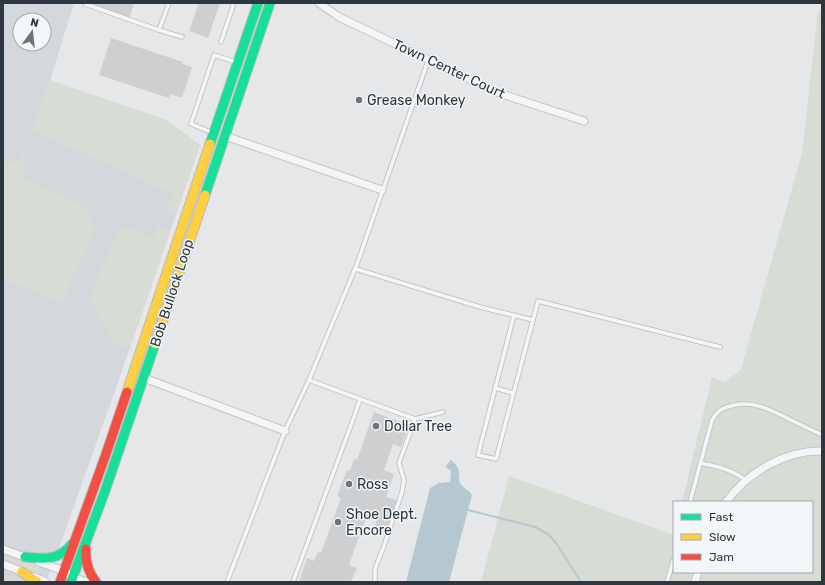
<svg xmlns="http://www.w3.org/2000/svg" width="825" height="585" font-family="Rubik,sans-serif">
<rect width="100%" height="100%" fill="#e5e7e9"/>
<path fill="#d4d7dc" fill-rule="evenodd" d="M3 3H74L49 84 200 145 117 385 59 548 46 582H3ZM20 20H44V44H20Z"/>
<g fill="#d7ddd5">
<polygon points="818,10 822,12 822,582 481,582 509,476 674,535 674,572 812,572 812,502 682,502 712,377 725,383 741,369 802,153"/>
<polygon points="50,80 167,120 200,145 177,209 174,213 166,212 173,194 32,130"/>
<path d="M23 152 26 159 24 165 27 168 23 178 87 208C92 216 94 223 94 233L61 303 3 278V166L11 161 19 163Z"/>
<path d="M159 225 170 232 131 345C124 349 119 346 112 343L113 340 89 298 115 238C127 221 138 231 153 238Z"/>
<polygon points="3,551 40,565 37,572 3,560"/>
</g>
<path fill="#b5c8d2" d="M451 460C456 464 459 467 459 474 460 477 458 480 460 483 463 488 469 490 472 495L449 582H406L430 488 439 483 450 482 451 471 447 468 446 466Z"/>
<g fill="none" stroke-linecap="round" stroke-linejoin="round">
<polyline stroke="#b5c8d2" stroke-width="2" points="468,510 535,527 548,534 556,543 581,582"/>
</g>
<g fill="#cdcfd1">
<polygon points="95,3 134,3 129,19 94,7"/>
<polygon points="199,3 220,3 208,38 189,31"/>
<polygon points="111,38 183,62 182,64 192,67 182,98 170,94 169,98 99,75"/>
<polygon points="374,412 409,425 401,447 393,444 384,470 394,474 386,497 398,501 386,533 374,528 377,519 367,515 349,565 357,568 351,582 299,582 307,558 314,561 318,552 321,553 341,498 337,496 347,470 350,471 354,459 357,460"/>
</g>
<g fill="none" stroke-linecap="round" stroke-linejoin="round">
<defs>
<g id="lane">
<polyline points="86,3 85,4 159,30 169,3"/>
<polyline points="159,30 182,37"/>
<polyline points="221,42 234,3"/>
<polyline points="211,132 191,124 214,55 236,62"/>
<polyline points="356,269 480,307 533,320 538,301 720,347"/>
<polyline points="514,315 478,455 496,459 533,320"/>
<polyline points="309,380 357,264 428,61"/>
<polyline points="495,388 513,393"/>
<polyline points="360,399 415,419"/>
<path d="M701 463C717 467 732 469 745 480"/>
<path d="M690 502 712 420C717 411 722 408 731 406 752 399 773 411 791 420 801 425 812 430 822 435"/>
<polyline points="227,582 285,431 309,380 360,399 354,417 293,582"/>
<polyline points="375,582 375,569 384,546 402,492 404,480 399,463 415,419 443,412"/>
<polyline points="667,582 674,558"/>
</g>
<g id="street">
<polyline points="319,3 339,17 496,92 584,121"/>
<polyline points="225,136 382,190"/>
<polyline points="144,378 285,431"/>
<path d="M726 502C747 473 785 450 822 451"/>
<polyline points="3,549 27,558"/>
<polyline points="39,562 64,571 73,577 86,582"/>
<polyline points="3,564 25,573"/>
<polyline points="35,577 46,582"/>
<polyline points="695,582 698,572"/>
</g>
<g id="fast">
<polyline points="210,144 258,3"/>
<polyline points="205,195 270,3"/>
<path d="M25 557C45 559 58 561 72 544"/>
<polyline points="71,582 105,491 155,344"/>
</g>
<g id="slow">
<polyline points="155,344 205,195"/>
<polyline points="127,392 210,144"/>
<polyline points="22,572 37,582"/>
</g>
<g id="jam">
<path d="M86 549C85 562 88 572 96 582"/>
<polyline points="60,582 106,454 127,392"/>
</g>
</defs>
<use href="#lane" stroke="#c3c5c7" stroke-width="5.5"/>
<use href="#street" stroke="#c3c5c7" stroke-width="9"/>
<use href="#fast" stroke="#b8bbbe" stroke-width="11"/>
<use href="#slow" stroke="#b8bbbe" stroke-width="11"/>
<use href="#jam" stroke="#b8bbbe" stroke-width="11"/>
<use href="#lane" stroke="#f4f5f6" stroke-width="3.5"/>
<use href="#street" stroke="#f4f5f6" stroke-width="7"/>
<use href="#fast" stroke="#16e098" stroke-width="9"/>
<use href="#slow" stroke="#ffcf43" stroke-width="9"/>
<use href="#jam" stroke="#f24e42" stroke-width="9"/>
</g>
<g fill="#6d757c" stroke="#f3f6f8" stroke-width="1.5">
<circle cx="359" cy="100" r="4"/>
<circle cx="376" cy="426" r="4"/>
<circle cx="349" cy="484" r="4"/>
<circle cx="338" cy="522" r="4"/>
</g>
<g text-anchor="middle" dominant-baseline="central" stroke-width="3" stroke-linejoin="round" paint-order="stroke">
<g font-size="14" fill="#2c3742" stroke="#f3f6f8">
<text transform="translate(449 69) rotate(25)">Town Center Court</text>
<text transform="translate(172 293) rotate(-72)">Bob Bullock Loop</text>
</g>
<g font-size="14" fill="#2c3742" stroke="#f3f6f8" text-anchor="start">
<text x="367" y="100">Grease Monkey</text>
<text x="384" y="426">Dollar Tree</text>
<text x="357" y="484">Ross</text>
<text x="346" y="514">Shoe Dept.<tspan x="346" dy="16">Encore</tspan></text>
</g>
</g>
<rect width="825" height="585" fill="none" stroke="#2c3742" stroke-width="8"/>
<rect x="673" y="501" width="140" height="72" fill="#f3f6f8" stroke="#a3aaaf"/>
<rect x="681" y="514" width="20" height="6" fill="#16e098" stroke="#a3aaaf"/>
<text x="709" y="521" font-size="12" fill="#2c3742">Fast</text>
<rect x="681" y="534" width="20" height="6" fill="#ffcf43" stroke="#a3aaaf"/>
<text x="709" y="541" font-size="12" fill="#2c3742">Slow</text>
<rect x="681" y="554" width="20" height="6" fill="#f24e42" stroke="#a3aaaf"/>
<text x="709" y="561" font-size="12" fill="#2c3742">Jam</text>
<g transform="translate(32 32) rotate(15)"><circle r="19" fill="#f3f6f8" stroke="#a3aaaf"/>
<path d="M0-3L7 15L0 10L-7 15Z" fill="#6d757c"/>
<text y="-6" font-size="11" font-weight="bold" text-anchor="middle" fill="#2c3742">N</text>
</g>
</svg>
